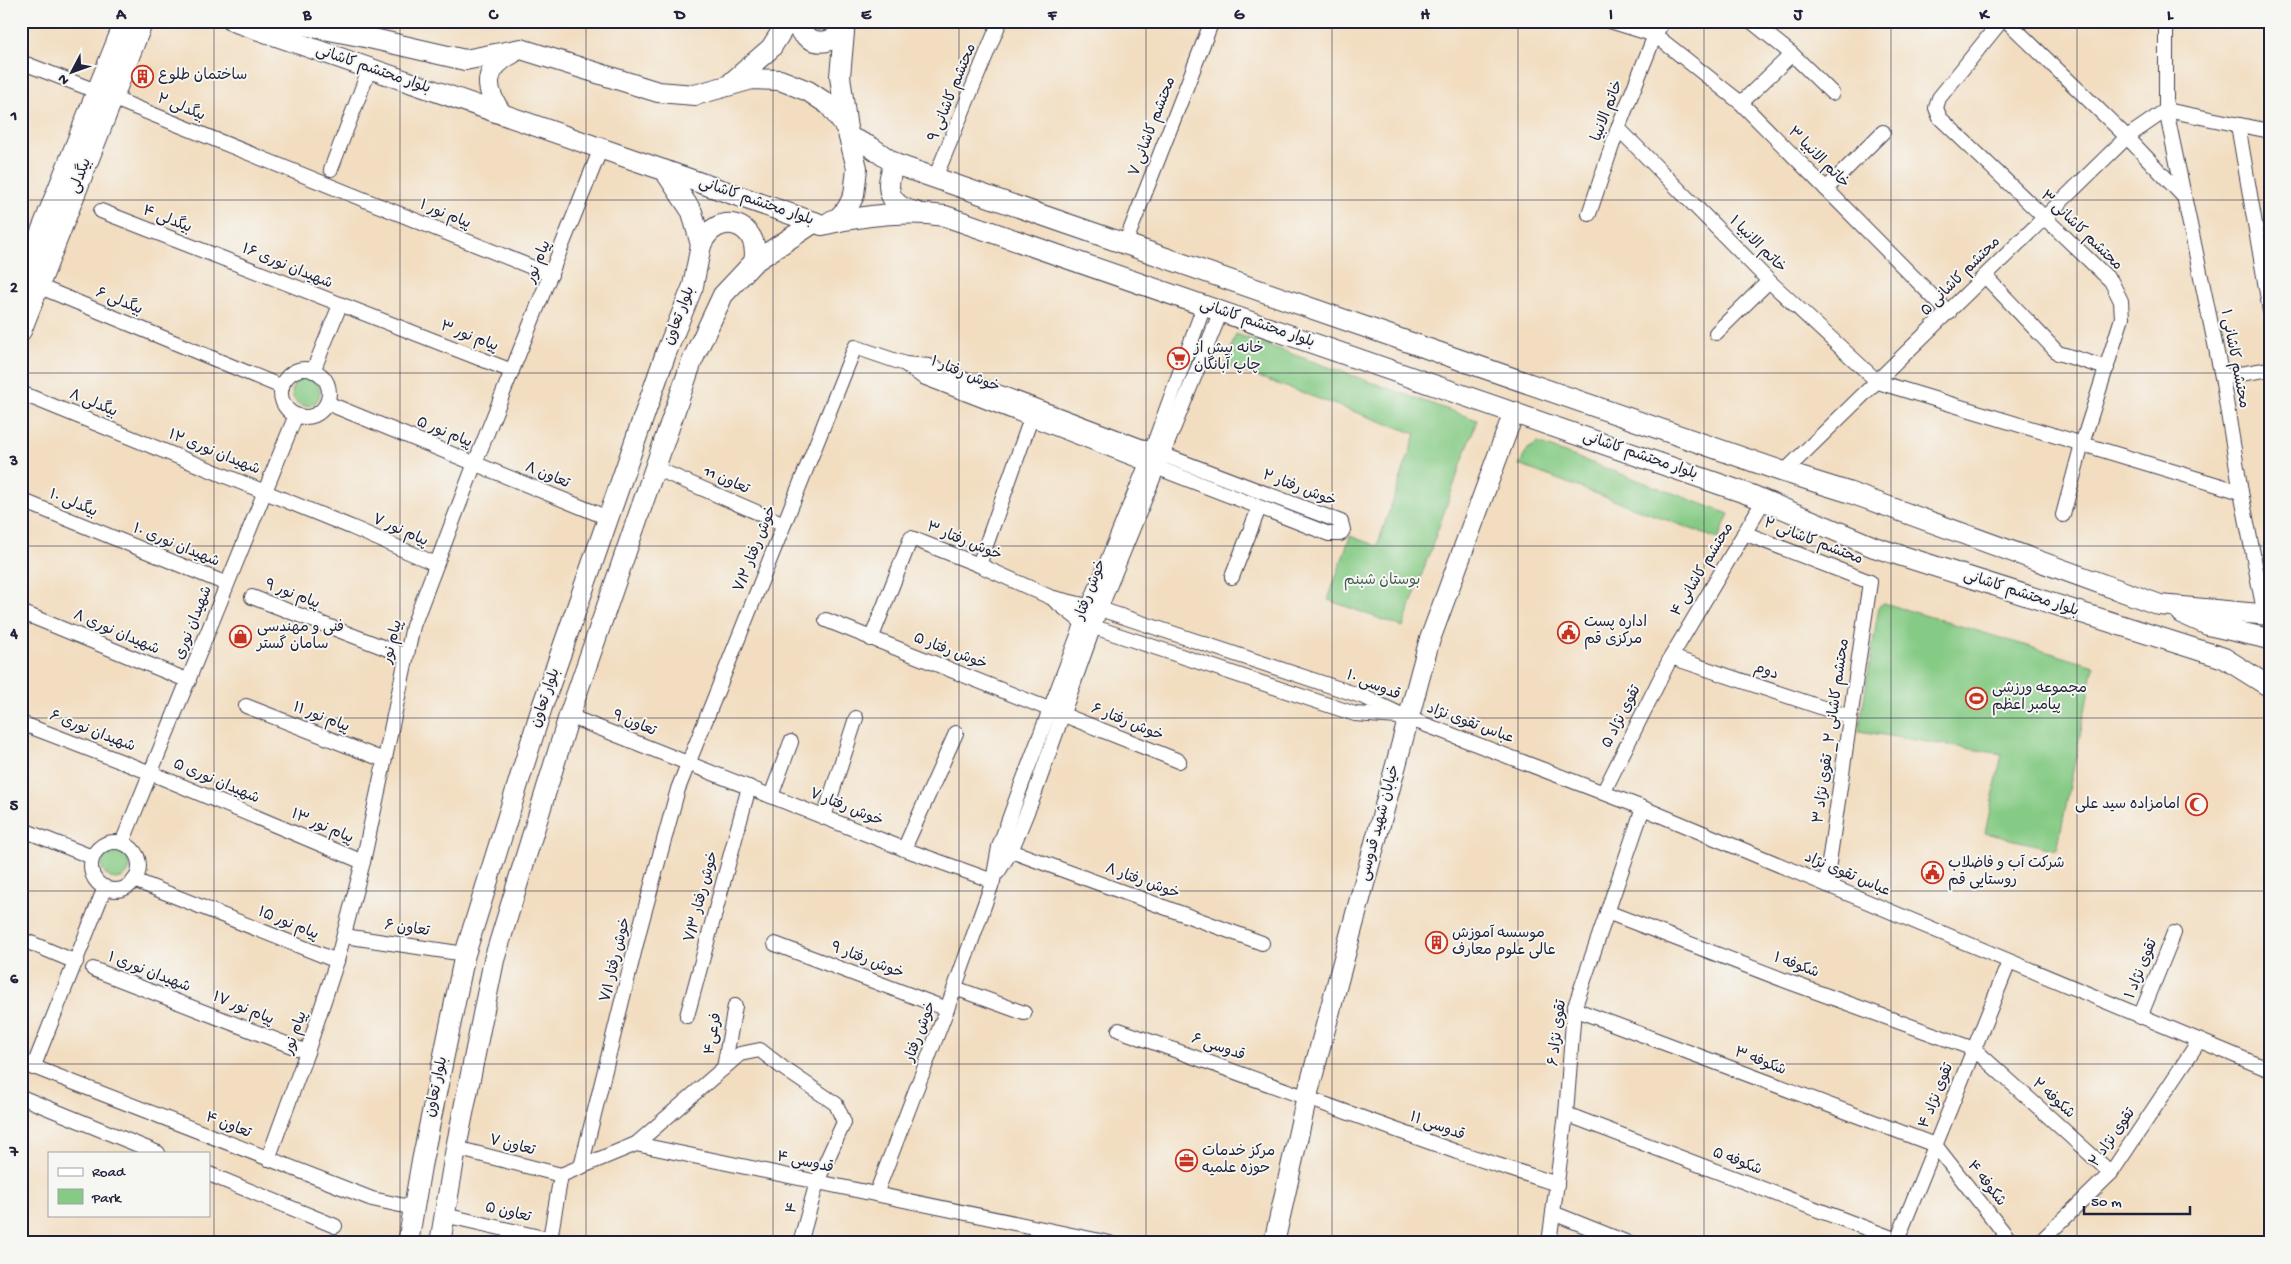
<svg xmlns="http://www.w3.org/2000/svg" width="2291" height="1264" font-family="'Gochi Hand','Playpen Sans Arabic',sans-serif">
<rect width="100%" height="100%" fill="#f6f6f2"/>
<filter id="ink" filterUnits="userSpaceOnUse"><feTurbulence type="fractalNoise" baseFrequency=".02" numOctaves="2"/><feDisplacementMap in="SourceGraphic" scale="10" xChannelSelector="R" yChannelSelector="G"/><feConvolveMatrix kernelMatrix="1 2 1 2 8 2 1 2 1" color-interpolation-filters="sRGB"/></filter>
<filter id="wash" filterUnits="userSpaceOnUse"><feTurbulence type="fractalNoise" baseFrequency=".0096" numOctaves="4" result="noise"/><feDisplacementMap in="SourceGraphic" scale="20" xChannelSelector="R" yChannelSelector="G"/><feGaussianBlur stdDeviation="1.12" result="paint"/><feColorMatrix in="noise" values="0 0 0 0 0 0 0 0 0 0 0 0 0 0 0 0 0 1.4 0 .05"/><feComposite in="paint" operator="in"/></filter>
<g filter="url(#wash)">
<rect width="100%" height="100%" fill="#f2ddc0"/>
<g fill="#86cb85" stroke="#547660">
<polygon points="1236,334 1477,420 1403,627 1328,600 1350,536 1377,546 1416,434 1225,365"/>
<circle cx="306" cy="392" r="14"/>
<polygon points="1538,443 1729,514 1718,539 1519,465 1528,449"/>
<polygon points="1884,603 2094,666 2057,850 1985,833 2002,754 1859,731 1879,606"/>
<circle cx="116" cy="865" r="14"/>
</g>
</g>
<g filter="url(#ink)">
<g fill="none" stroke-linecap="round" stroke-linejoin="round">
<defs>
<g id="minor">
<polyline points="1610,21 1655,35 1741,103 1949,313"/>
<polyline points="1751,21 1792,54 1832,93"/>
<polyline points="2001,21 1939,98 1936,108 1940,118 2111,281 2121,301 2122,318 2082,444 2063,515"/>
<polyline points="2007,21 2127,137 2184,197"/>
<polyline points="2166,21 2166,110 2222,377 2241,492 2265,616"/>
<polyline points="21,62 96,91"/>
<polyline points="112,98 551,275"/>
<polyline points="1741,103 1792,54"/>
<polyline points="2166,110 2270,131"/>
<polyline points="2238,125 2270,311"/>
<polyline points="1618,128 1769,281 1878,382 2241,492"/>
<polyline points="331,169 369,70"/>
<polyline points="935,178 1000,21"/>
<polyline points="1826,189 1883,132"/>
<polyline points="101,211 512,371"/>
<polyline points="1589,214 1618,128 1655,35 1663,21"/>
<polyline points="1125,244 1212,21"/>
<polyline points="1985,276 2058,353 2107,368"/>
<polyline points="38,286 282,387"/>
<polyline points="1716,333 1769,281"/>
<circle cx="305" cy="393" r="24"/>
<polyline points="313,371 340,305"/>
<polyline points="2222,377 2270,369"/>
<polyline points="21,393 351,527 436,564"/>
<polyline points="327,403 608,518"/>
<polyline points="655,468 784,524"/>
<polyline points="1784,472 2127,137 2166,110"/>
<polyline points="21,500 227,584"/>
<polyline points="1744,533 1870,582 1826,883"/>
<polyline points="979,565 1034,410"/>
<polyline points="1232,577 1259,508"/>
<polyline points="252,597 406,656"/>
<polyline points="1054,600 1083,623 1094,627 1355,714 1399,717"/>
<polyline points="21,612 189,681"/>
<polyline points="826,620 1179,761"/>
<polyline points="871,639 911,538 979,565 1050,597 1100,609 1364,697 1408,718 1643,808 2270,1070"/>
<polyline points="1671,657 1850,717"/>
<polyline points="246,706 384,760"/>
<polyline points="569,716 904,849 993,881"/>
<polyline points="21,723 151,773 363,862"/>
<polyline points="1603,793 1671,657 1764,500"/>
<polyline points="771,796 791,742"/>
<polyline points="824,817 856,718"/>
<polyline points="21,829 92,857"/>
<circle cx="115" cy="866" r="24"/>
<polyline points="122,843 296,415"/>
<polyline points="904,849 956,733"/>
<polyline points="1011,851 1262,943"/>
<polyline points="998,872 1011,851 1034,795 1100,609 1221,311"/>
<polyline points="134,880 337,961"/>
<polyline points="1607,912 1789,982 1974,1049 2111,1173"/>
<polyline points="344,936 465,954"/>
<polyline points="21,939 76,962"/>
<polyline points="775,944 947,1009"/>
<polyline points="93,969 307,1052"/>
<polyline points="955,988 1024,1013"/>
<polyline points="1574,1009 1935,1145 2012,1243"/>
<polyline points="687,1016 749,787"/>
<polyline points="2140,1017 2174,933"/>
<polyline points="1119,1030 1457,1152 1557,1184"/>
<polyline points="21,1062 372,1199 414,1208"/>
<polyline points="33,1068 105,887"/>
<polyline points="724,1068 735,1006"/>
<polyline points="21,1097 158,1153"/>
<polyline points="1566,1114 1897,1240"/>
<polyline points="636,1144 740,1054 760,1050 783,1068 836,1104 844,1122 817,1182 800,1243"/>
<polyline points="456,1148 561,1175"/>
<polyline points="268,1159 307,1052 337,961 363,862 413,626 475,463 601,148"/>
<polyline points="581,1167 640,928 678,789 855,347 905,364 929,366 1341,522 1343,530 1340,534 1329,534 923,377 905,364"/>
<polyline points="209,1174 335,1226"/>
<polyline points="876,1194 947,1009 993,881 999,847 1020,789 1089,606 1147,463 1204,306"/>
<polyline points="1553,1213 1628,1243"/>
<polyline points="444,1215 565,1243"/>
<polyline points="550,1239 561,1175 636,1144 1110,1243"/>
<polyline points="1549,1243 1566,1114 1574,1009 1643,808"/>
<polyline points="1896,1243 2009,962"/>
<polyline points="2039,1243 2111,1173 2199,1041"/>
</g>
<g id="secondary">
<path d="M233 21 822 225C863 215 903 210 945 216L1751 495 1874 547 2224 658 2270 687"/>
<polyline points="283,21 365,37 465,60 521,49 658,92 695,95 752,79 780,80 808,91 829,105 847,129"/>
<path d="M795 21C799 35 815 46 830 40 834 39 839 34 843 31"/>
<polyline points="732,82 771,48 788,21"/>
<path d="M502 114C484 89 482 69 513 53"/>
<polyline points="849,137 871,147 895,164 958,186 1784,472 1848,492 2160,605 2270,615"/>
<path d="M895 164C883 187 889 207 916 212"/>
<polyline points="831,221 838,218 847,209 854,195 857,168 847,129 840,76 845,21"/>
<path d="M701 245C717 208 762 223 754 262"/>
<polyline points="21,282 125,21"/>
<polyline points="21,331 143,21"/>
<polyline points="2181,613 2208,625 2270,639"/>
<polyline points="408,1243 421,1166 465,954 542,707 666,353 693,286 701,245 692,212 664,170"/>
<polyline points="440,1243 456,1148 494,960 569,716 692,361 723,295 754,262 815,222"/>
<polyline points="1274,1243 1307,1096 1429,642 1514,412"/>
</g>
</defs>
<use href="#minor" stroke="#413e4f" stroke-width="16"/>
<use href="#secondary" stroke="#413e4f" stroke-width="22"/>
<use href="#minor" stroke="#fff" stroke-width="14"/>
<use href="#secondary" stroke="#fff" stroke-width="20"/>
</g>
</g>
<path fill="none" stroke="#22223b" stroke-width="1" stroke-opacity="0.55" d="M214 21V1243M400 21V1243M586 21V1243M773 21V1243M959 21V1243M1146 21V1243M1332 21V1243M1518 21V1243M1704 21V1243M1891 21V1243M2077 21V1243M21 200H2270M21 373H2270M21 546H2270M21 718H2270M21 891H2270M21 1064H2270"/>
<defs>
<symbol id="building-ring" viewBox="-11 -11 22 22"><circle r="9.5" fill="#f6f6f2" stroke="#c8321e" stroke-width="1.5"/><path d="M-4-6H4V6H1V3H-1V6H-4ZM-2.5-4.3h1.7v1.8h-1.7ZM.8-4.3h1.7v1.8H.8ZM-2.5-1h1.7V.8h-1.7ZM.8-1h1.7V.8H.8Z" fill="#c8321e"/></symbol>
<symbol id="supermarket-ring" viewBox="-11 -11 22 22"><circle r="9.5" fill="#f6f6f2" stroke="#c8321e" stroke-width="1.5"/><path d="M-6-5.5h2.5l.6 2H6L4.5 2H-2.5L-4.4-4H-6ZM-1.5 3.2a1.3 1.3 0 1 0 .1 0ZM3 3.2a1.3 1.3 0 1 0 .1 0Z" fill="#c8321e"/></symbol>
<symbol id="civic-ring" viewBox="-11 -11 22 22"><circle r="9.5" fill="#f6f6f2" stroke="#c8321e" stroke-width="1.5"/><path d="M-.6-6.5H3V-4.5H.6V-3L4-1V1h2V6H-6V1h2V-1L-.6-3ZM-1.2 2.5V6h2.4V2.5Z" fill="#c8321e"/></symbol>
<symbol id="shop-ring" viewBox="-11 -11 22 22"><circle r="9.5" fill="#f6f6f2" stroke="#c8321e" stroke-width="1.5"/><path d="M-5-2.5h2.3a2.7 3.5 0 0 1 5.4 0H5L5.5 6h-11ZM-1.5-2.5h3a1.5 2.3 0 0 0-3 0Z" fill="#c8321e"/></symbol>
<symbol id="stadium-ring" viewBox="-11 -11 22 22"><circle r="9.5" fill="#f6f6f2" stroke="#c8321e" stroke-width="1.5"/><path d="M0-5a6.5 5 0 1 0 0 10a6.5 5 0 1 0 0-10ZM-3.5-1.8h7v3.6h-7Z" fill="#c8321e"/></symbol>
<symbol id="mosque-ring" viewBox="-11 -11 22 22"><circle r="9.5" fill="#f6f6f2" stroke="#c8321e" stroke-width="1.5"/><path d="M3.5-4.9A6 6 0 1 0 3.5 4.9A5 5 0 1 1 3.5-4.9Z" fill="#c8321e"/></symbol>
<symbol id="office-ring" viewBox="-11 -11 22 22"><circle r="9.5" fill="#f6f6f2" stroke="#c8321e" stroke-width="1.5"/><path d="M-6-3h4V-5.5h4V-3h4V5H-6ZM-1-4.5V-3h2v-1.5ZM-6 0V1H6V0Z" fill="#c8321e"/></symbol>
</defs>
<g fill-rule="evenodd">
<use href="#building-ring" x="130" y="64" width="25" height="25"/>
<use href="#supermarket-ring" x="1166" y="346" width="25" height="25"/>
<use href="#civic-ring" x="1556" y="620" width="25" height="25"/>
<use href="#shop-ring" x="228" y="624" width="25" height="25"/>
<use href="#stadium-ring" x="1964" y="686" width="25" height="25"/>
<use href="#mosque-ring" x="2184" y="792" width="25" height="25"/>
<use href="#civic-ring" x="1920" y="860" width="25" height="25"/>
<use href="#building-ring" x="1424" y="930" width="25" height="25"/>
<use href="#office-ring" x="1174" y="1148" width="25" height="25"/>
</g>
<g text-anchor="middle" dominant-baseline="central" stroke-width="4" stroke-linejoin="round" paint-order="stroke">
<g font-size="15" fill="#22223b" stroke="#f6f6f2">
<text transform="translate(373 70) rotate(19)">بلوار محتشم کاشانی</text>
<text transform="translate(953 93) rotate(-68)">محتشم کاشانی ۹</text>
<text transform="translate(181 108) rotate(22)">بیگدلی ۲</text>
<text transform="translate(1608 111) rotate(-69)">خاتم الانبیا</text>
<text transform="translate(1153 127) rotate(-69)">محتشم کاشانی ۷</text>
<text transform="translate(1818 158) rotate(45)">خاتم الانبیا ۳</text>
<text transform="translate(81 176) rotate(-68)">بیگدلی</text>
<text transform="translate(756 202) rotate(19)">بلوار محتشم کاشانی</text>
<text transform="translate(445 215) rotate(22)">پیام نور ۱</text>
<text transform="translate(167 220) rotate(21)">بیگدلی ۴</text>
<text transform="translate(2081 231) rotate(44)">محتشم کاشانی ۳</text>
<text transform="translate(1757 245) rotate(45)">خاتم الانبیا ۱</text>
<text transform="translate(539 262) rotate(-68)">پیام نور</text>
<text transform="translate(287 267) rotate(22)">شهیدان نوری ۱۶</text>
<text transform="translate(1961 277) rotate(-45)">محتشم کاشانی ۵</text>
<text transform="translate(119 302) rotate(22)">بیگدلی ۶</text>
<text transform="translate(680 316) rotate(-69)">بلوار تعاون</text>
<text transform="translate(1257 324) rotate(19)">بلوار محتشم کاشانی</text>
<text transform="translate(469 337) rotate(21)">پیام نور ۳</text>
<text transform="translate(2234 359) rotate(79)">محتشم کاشانی ۱</text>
<text transform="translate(965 375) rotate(22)">خوش رفتار ۱</text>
<text transform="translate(93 404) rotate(22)">بیگدلی ۸</text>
<text transform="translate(444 433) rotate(22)">پیام نور ۵</text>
<text transform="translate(214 453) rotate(22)">شهیدان نوری ۱۲</text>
<text transform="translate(1640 456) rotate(19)">بلوار محتشم کاشانی</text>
<text transform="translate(547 476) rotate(22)">تعاون ۸</text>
<text transform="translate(726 481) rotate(24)">تعاون 11</text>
<text transform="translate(1299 489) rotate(21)">خوش رفتار ۲</text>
<text transform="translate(73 504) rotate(22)">بیگدلی ۱۰</text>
<text transform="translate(400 531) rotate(24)">پیام نور ۷</text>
<text transform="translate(964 542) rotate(22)">خوش رفتار ۳</text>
<text transform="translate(1813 542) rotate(21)">محتشم کاشانی ۲</text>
<text transform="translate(176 546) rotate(22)">شهیدان نوری ۱۰</text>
<text transform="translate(756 549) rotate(-68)">خوش رفتار ۷/۲</text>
<text transform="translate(1703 570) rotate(-59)">محتشم کاشانی ۴</text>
<text transform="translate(1091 590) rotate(-69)">خوش رفتار</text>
<text transform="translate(2021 594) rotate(18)">بلوار محتشم کاشانی</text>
<text transform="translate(292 595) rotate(21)">پیام نور ۹</text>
<text transform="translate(194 623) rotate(-68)">شهیدان نوری</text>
<text transform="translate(116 633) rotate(23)">شهیدان نوری ۸</text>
<text transform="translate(393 642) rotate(-76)">پیام نور</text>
<text transform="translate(950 652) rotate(21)">خوش رفتار ۵</text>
<text transform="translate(1766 672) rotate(19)">دوم</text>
<text transform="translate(1373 686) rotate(22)">قدوسی ۱۰</text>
<text transform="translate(546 698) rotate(-71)">بلوار تعاون</text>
<text transform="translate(1622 717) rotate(-63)">تقوی نژاد ۵</text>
<text transform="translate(321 718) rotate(21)">پیام نور ۱۱</text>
<text transform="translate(1127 723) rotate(22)">خوش رفتار ۶</text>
<text transform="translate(634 724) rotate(22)">تعاون ۹</text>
<text transform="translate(1470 724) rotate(20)">عباس تقوی نژاد</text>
<text transform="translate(1832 731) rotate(-82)">محتشم کاشانی ۲_ تقوی نژاد ۳</text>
<text transform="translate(92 732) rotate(21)">شهیدان نوری ۶</text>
<text transform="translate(216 782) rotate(23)">شهیدان نوری ۵</text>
<text transform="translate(846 808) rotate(22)">خوش رفتار ۷</text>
<text transform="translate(1380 823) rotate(-75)">خیابان شهید قدوسی</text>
<text transform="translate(322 827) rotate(23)">پیام نور ۱۳</text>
<text transform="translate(1847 875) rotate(23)">عباس تقوی نژاد</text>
<text transform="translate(1142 882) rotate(20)">خوش رفتار ۸</text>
<text transform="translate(702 897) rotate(-75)">خوش رفتار ۷/۳</text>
<text transform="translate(288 924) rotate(22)">پیام نور ۱۵</text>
<text transform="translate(407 929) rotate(8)">تعاون ۶</text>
<text transform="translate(616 960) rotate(-76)">خوش رفتار ۷/۱</text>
<text transform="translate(867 961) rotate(21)">خوش رفتار ۹</text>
<text transform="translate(1796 966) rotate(20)">شکوفه ۱</text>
<text transform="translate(2142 969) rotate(-68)">تقوی نژاد ۱</text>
<text transform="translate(149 973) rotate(21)">شهیدان نوری ۱</text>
<text transform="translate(243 1009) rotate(22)">پیام نور ۱۷</text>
<text transform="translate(921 1032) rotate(-69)">خوش رفتار</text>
<text transform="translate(296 1033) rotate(-71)">پیام نور</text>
<text transform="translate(1558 1033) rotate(-83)">تقوی نژاد ۶</text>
<text transform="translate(714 1034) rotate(-80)">فرعی۴</text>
<text transform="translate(1218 1048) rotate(19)">قدوسی ۶</text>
<text transform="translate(1760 1062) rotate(21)">شکوفه ۳</text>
<text transform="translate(437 1087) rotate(-78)">بلوار تعاون</text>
<text transform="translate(1937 1096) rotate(-68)">تقوی نژاد ۴</text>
<text transform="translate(2053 1099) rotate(42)">شکوفه ۲</text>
<text transform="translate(228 1126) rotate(21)">تعاون ۴</text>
<text transform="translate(1437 1127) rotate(20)">قدوسی ۱۱</text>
<text transform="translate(2113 1138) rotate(-55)">تقوی نژاد ۲</text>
<text transform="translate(512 1146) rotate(14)">تعاون ۷</text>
<text transform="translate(1737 1162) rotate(21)">شکوفه ۵</text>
<text transform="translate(805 1163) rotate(12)">قدوسی ۴</text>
<text transform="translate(1986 1184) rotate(52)">شکوفه ۴</text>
<text transform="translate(793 1208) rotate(-75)">۴</text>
<text transform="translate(508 1213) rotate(13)">تعاون ۵</text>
</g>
<g font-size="15" fill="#22223b" stroke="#f6f6f2" text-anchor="start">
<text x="158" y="76">ساختمان طلوع</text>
<text x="1194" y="349">خانه پیش از<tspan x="1194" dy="17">چاپ آبانگان</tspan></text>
<text x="1584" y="623">اداره پست<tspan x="1584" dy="17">مرکزی قم</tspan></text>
<text x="257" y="628">فنی و مهندسی<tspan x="257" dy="17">سامان گستر</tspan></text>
<text x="1992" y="689">مجموعه ورزشی<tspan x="1992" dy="17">پیامبر اعظم</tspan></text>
<text x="2180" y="805" text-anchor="end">امامزاده سید علی</text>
<text x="1948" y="864">شرکت آب و فاضلاب<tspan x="1948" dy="17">روستایی قم</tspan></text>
<text x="1452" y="934">موسسه آموزش<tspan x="1452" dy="17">عالی علوم معارف</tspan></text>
<text x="1202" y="1152">مرکز خدمات<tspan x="1202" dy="17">حوزه علمیه</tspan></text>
</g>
<g font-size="15" fill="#455d55" stroke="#f6f6f2">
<text x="1382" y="581">بوستان شبنم</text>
</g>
</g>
<rect width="2291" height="1264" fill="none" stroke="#f6f6f2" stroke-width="55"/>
<rect x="48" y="1152" width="162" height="65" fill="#f6f6f2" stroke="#a1a1a9"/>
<rect x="58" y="1168" width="25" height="8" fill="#ffffff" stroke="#a1a1a9"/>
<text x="92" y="1176" font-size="15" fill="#22223b">Road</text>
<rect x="58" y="1189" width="25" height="15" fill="#86cb85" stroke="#a1a1a9"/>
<text x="92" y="1202" font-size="15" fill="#22223b">Park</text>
<g transform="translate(72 72) rotate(229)" stroke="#f6f6f2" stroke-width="4" paint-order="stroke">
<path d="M0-4L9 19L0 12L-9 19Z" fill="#22223b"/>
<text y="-8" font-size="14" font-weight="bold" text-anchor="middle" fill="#22223b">N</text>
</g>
<path d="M2084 1206v8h106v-8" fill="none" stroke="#22223b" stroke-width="2.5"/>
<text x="2091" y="1206" font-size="15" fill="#22223b" stroke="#f6f6f2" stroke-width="4" paint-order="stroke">50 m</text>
<rect x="28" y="28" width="2236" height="1208" fill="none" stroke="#22223b" stroke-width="2"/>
<g font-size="16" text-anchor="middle" font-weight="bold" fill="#22223b">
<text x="121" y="19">A</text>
<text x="307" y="19">B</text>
<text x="493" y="19">C</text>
<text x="680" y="19">D</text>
<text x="866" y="19">E</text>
<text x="1052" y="19">F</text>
<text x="1239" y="19">G</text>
<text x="1425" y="19">H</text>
<text x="1611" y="19">I</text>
<text x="1798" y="19">J</text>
<text x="1984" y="19">K</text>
<text x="2170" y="19">L</text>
<text x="14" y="120">1</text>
<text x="14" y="292">2</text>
<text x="14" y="465">3</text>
<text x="14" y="638">4</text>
<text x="14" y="810">5</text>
<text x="14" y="983">6</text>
<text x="14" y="1156">7</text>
</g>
</svg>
